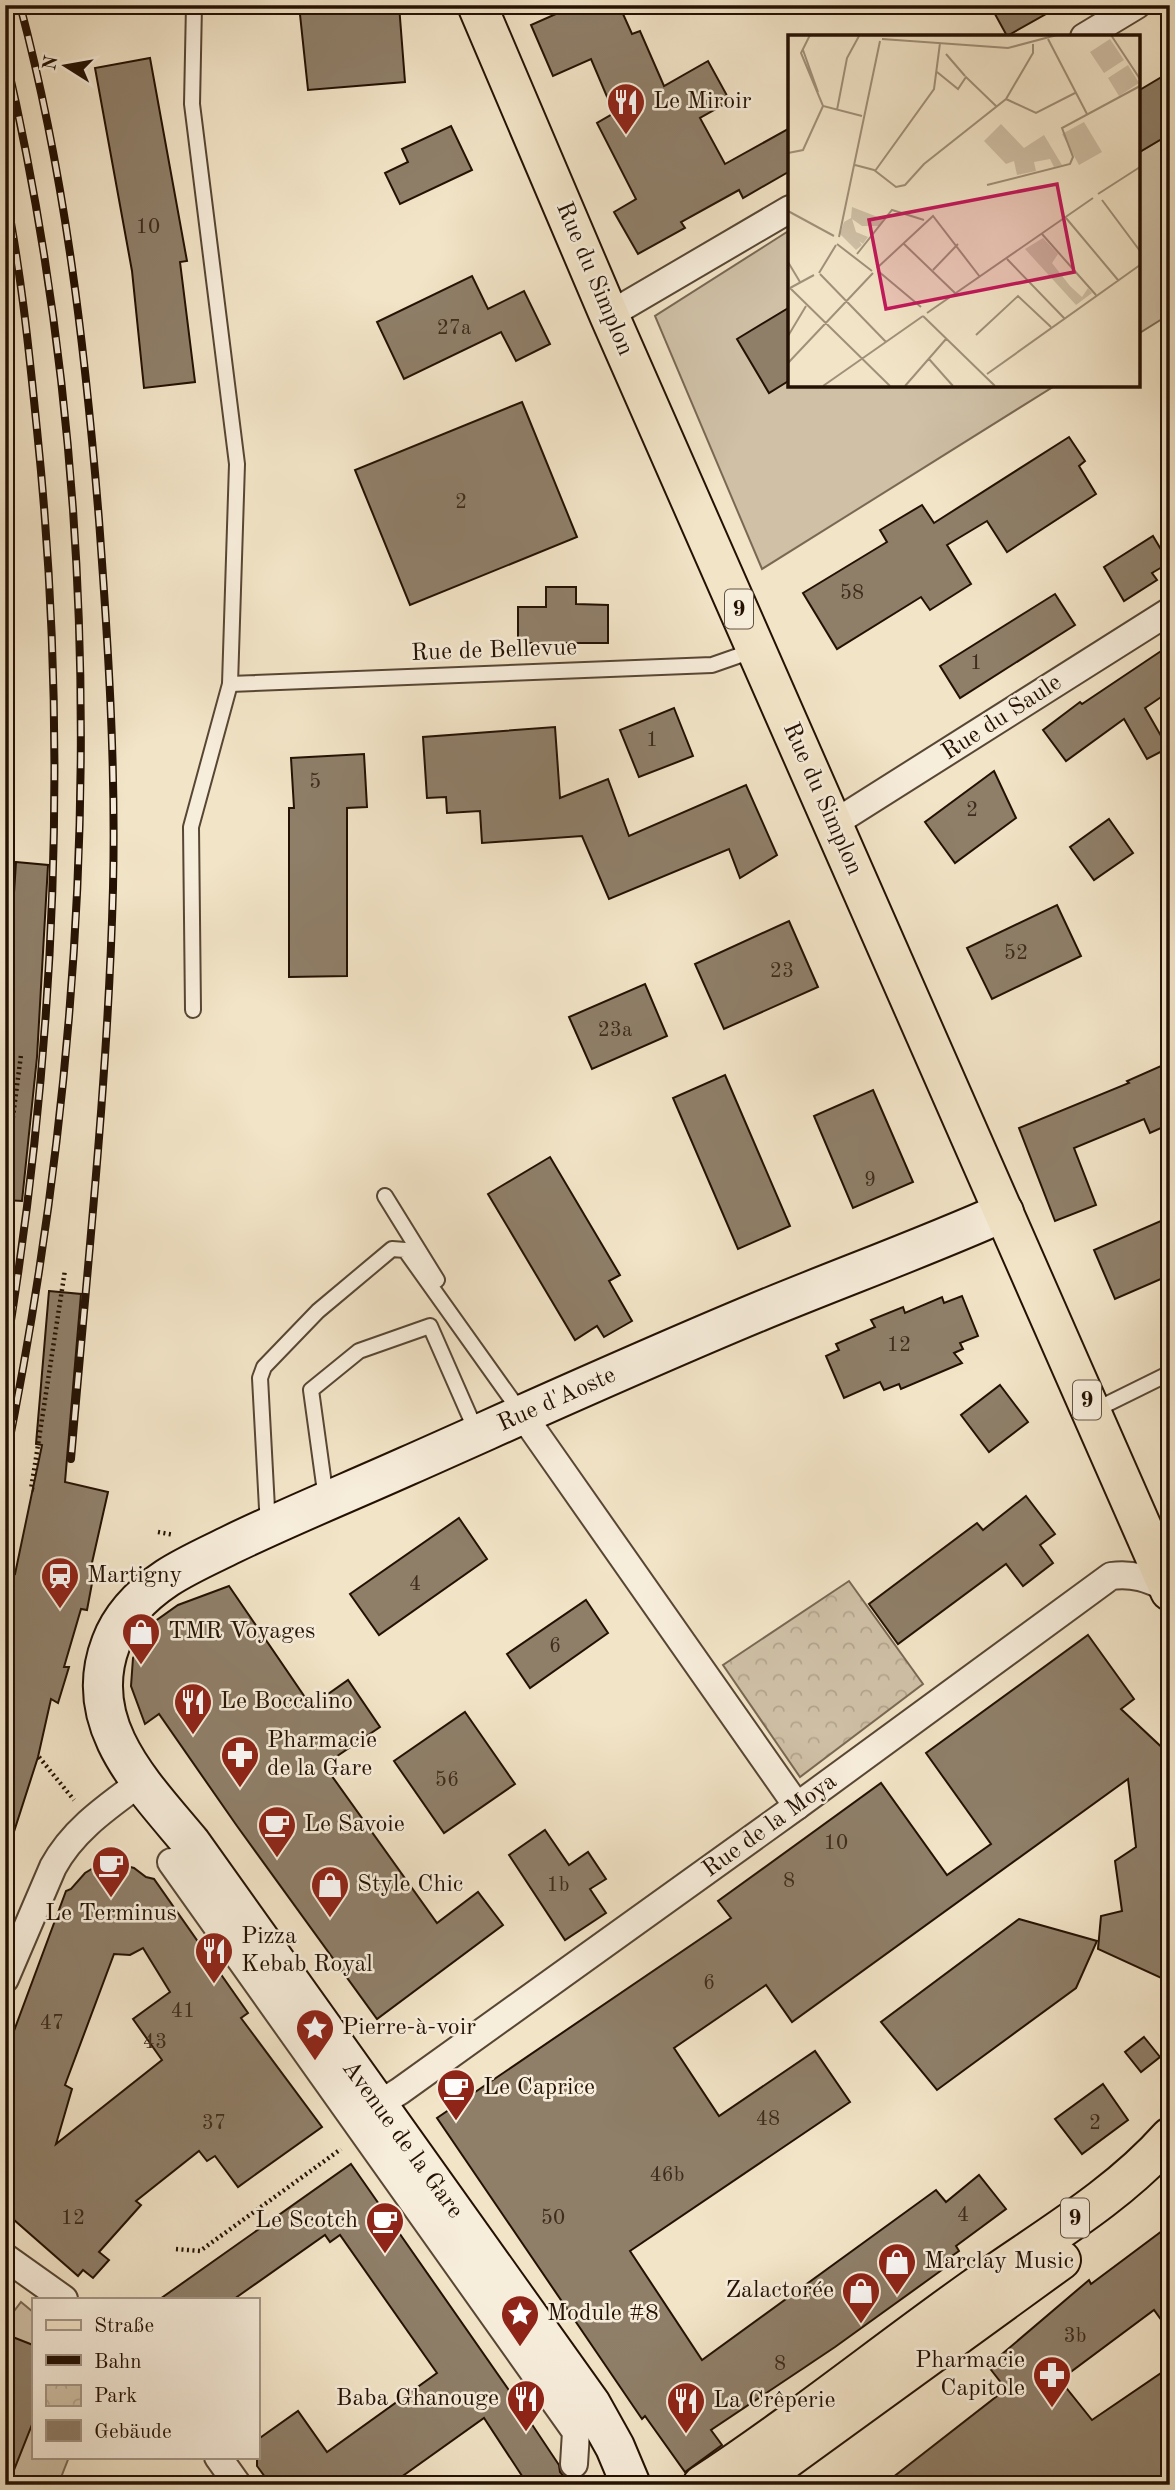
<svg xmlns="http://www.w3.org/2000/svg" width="1175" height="2490" font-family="'Old Standard TT',serif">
<defs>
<pattern id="park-crowns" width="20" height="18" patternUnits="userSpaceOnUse" patternTransform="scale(1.75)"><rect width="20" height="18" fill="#cfc0a6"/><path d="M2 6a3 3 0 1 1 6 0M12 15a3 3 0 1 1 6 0" fill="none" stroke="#b2a48d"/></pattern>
</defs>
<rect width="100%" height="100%" fill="#f2e4c7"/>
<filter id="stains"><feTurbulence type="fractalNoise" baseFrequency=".00286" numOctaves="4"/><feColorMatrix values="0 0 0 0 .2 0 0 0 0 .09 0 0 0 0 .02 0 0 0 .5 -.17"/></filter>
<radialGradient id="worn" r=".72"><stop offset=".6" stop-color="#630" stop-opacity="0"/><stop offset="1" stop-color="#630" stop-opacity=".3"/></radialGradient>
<g fill="#cfc0a6" stroke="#7a6854" stroke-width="2">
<polygon points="1165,137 1170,143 1170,314 1138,334 1138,153"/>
<polygon points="790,230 790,385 1056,385 762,569 655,316"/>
<polygon points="21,2302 33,2312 33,2457 69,2457 58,2485 5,2485 5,2323"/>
</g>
<polygon fill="url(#park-crowns)" stroke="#7a6854" stroke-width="2" points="849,1581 923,1684 800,1777 723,1665"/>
<g fill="#8f7f69" stroke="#241103" stroke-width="2" fill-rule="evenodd">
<polygon points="299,5 399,5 405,82 308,90"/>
<polygon points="576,5 619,5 632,34 640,31 664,86 708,61 730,101 700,118 725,164 790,128 790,171 743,198 739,190 681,222 685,228 638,254 614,212 636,199 597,123 614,113 591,59 553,76 531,25"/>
<polygon points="990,5 1062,5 1007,36"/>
<polygon points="150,58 187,261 180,262 195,382 144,388 132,271 95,68"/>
<polygon points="1170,72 1170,134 1138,153 1138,91"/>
<polygon points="451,126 472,170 400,204 385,173 408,162 402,149"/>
<polygon points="472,276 488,309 524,291 550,344 516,361 501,332 404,379 377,322"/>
<polygon points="790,307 790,380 769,393 737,339"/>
<polygon points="522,402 577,537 410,605 355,470"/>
<polygon points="1069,437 1085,461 1079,466 1096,494 1007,552 987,521 947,545 971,584 930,610 921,597 837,649 803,593 887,542 880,530 922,505 934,523"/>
<polygon points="1153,536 1169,563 1152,573 1157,580 1124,601 1104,567"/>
<polygon points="546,587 576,587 576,604 608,605 608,643 518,643 518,607 546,607"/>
<polygon points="1055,594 1075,625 960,698 940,666"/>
<polygon points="1170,645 1170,691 1145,708 1168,748 1147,759 1124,719 1066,761 1043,730 1080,702 1082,704"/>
<polygon points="674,708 693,756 639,777 620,730"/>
<polygon points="555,727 560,798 608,779 629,836 746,785 777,855 740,878 729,849 609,899 582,836 482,843 480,811 447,813 446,797 427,798 423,737"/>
<polygon points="364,754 367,807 347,808 347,976 289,977 289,808 294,808 291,758"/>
<polygon points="994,771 1016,818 955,863 925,822"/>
<polygon points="1109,819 1133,853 1094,880 1070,847"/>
<polygon points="16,862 48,865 37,1057 22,1201 5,1200 5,1032"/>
<polygon points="1057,905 1081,956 992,999 967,948"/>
<polygon points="789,921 818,987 724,1029 695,964"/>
<polygon points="645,984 667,1036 592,1069 569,1017"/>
<polygon points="1170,1062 1170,1124 1150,1133 1144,1119 1074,1148 1096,1205 1055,1221 1019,1128 1129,1083 1127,1081"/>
<polygon points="725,1075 790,1226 738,1249 673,1098"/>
<polygon points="873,1090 913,1182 853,1208 814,1116"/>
<polygon points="550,1157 620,1275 609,1281 632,1321 604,1337 597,1326 575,1340 488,1194"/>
<polygon points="1170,1217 1170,1275 1115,1299 1094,1250"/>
<polygon points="49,1291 81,1294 65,1482 108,1492 89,1576 93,1578 87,1610 81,1609 64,1667 69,1667 58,1703 51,1699 38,1757 10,1844 5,1843 5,1572 15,1574 42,1445 36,1444"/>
<polygon points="962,1296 978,1336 960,1343 963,1349 954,1353 962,1363 901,1389 899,1384 884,1390 880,1382 844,1398 826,1356 839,1350 836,1344 875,1327 871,1320 903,1307 905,1313 942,1297 944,1303"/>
<polygon points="1000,1385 1028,1422 989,1452 961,1415"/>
<polygon points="1026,1496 1055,1534 1040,1545 1053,1563 1023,1586 1006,1564 898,1644 869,1604 977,1523 983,1530"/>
<polygon points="459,1518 487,1559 379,1635 350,1594"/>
<polygon points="229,1586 311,1706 348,1680 380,1727 324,1765 437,1923 478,1892 503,1925 377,2019 237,1826 159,1714 145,1724 131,1686 133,1658 154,1622 178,1605"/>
<polygon points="586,1600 608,1633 530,1688 507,1654"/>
<polygon points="1088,1635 1134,1699 1121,1709 1170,1755 1170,1982 1098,1949 1101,1916 1122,1911 1115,1861 1136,1847 1128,1779 792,2022 766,1985 674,2048 719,2116 815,2051 850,2102 630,2251 702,2360 936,2190 946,2202 979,2175 1006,2209 956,2246 959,2251 942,2263 946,2267 835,2347 711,2430 722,2445 685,2472 645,2416 642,2419 437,2118 731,1918 718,1901 881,1783 947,1875 991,1844 926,1753"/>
<polygon points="465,1712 515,1784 444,1833 394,1761"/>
<polygon points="545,1830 569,1865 588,1852 606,1879 590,1889 606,1913 565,1940 509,1855"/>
<path d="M100 1864H119L134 1868 146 1877 154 1879 248 2013 241 2018 322 2127 238 2187 215 2156 207 2161 199 2151 136 2201 141 2205 99 2252 109 2260 93 2278 83 2270 78 2276 5 2212V2055L66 1891 71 1889 85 1873ZM143 1948 170 1992 133 2019 162 2060 56 2144 72 2089 65 2085 114 1954 130 1955Z"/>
<polygon points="1019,1919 1097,1941 1076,1988 937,2090 881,2022"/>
<polygon points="1144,2037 1160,2057 1141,2072 1125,2052"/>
<polygon points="1103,2084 1128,2120 1082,2154 1055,2119"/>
<polygon points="351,2164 513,2396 559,2465 560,2472 572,2485 528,2485 484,2418 390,2485 271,2485 257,2466 257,2440 298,2411 327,2452 437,2373 340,2235 330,2242 325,2235 234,2299 160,2299"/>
<polygon points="1170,2225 1170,2332 1154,2310 1060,2380 1092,2420 1170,2367 1170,2485 883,2485 1006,2389 988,2366 1089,2280 1091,2284"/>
<polygon points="5,2334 33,2345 33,2422 8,2485 5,2485"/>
</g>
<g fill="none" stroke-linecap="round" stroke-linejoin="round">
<defs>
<g id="lane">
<polyline points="230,684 712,665 755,650"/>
<polyline points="193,1010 191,827 230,684 237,464 192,104 194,5"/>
<polyline points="385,1196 437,1280"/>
<polygon points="392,1249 405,1250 522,1414 268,1527 260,1378 264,1367 318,1311"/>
<polyline points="1093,1411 1170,1373"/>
<polyline points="326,1499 311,1390 359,1351 430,1326 477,1433"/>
</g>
<g id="street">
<polyline points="1084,37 1137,5"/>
<polyline points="609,315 790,209"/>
<polyline points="833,824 1170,611"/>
<polyline points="522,1414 797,1806"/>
<polyline points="171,1862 576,2432 574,2464"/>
<path d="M5 1979 53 1867C73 1830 107 1807 141 1782"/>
<path d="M376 2106 400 2091 797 1806 1111 1576C1134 1573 1148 1579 1168 1588"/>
<polyline points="5,2257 64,2299"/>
<polyline points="218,2457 238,2485"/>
</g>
<path id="secondary" d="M631 2485 615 2447 591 2404 191 1843C143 1785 80 1724 111 1643 121 1616 143 1594 167 1578 187 1565 210 1555 232 1544 290 1516 349 1492 407 1466 524 1414 640 1361 758 1312 840 1278 923 1248 1004 1212"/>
<g id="primary">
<polyline points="477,5 609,315 1170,1591"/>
<path d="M702 2485C795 2424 883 2353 973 2289 1040 2241 1115 2199 1170 2137"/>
<polyline points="751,2485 1061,2260"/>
</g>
</defs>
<use href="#lane" stroke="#584634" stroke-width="18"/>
<use href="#street" stroke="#584634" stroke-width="30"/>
<use href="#secondary" stroke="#241103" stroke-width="42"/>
<use href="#primary" stroke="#241103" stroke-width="42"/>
<g stroke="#241103" stroke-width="4.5" stroke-dasharray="2 3.5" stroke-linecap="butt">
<polyline points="5,1178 21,1055"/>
<polyline points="34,1490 31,1489 36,1458 65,1270"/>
<polyline points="158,1532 174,1535"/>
<polyline points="5,1608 11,1587"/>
<polyline points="39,1757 74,1800"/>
<polyline points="176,2249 200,2251 341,2149"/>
</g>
<use href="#lane" stroke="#f7eddb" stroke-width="14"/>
<use href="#street" stroke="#f7eddb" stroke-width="26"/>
<use href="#secondary" stroke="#f7eddb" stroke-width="38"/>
<use href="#primary" stroke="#f2e4c7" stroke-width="38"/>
<defs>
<g id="rail">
<path d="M20 5C65 174 85 347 99 520 108 643 116 765 113 888 108 1079 87 1269 71 1459"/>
<path d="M5 54C113 519 99 998 5 1463"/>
<path d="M5 191C21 270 29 351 37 430 69 740 56 1051 5 1358"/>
</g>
</defs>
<use href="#rail" stroke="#241103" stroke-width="8"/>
<use href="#rail" stroke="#f7eddb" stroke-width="5" stroke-dasharray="16" stroke-linecap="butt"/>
</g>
<defs>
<symbol id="restaurant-pin" viewBox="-11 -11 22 30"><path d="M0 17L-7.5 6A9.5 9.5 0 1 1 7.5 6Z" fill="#8f2418" stroke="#f7eddb"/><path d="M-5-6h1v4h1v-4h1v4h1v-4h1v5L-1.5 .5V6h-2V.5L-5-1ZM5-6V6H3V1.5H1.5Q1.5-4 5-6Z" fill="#fff"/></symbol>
<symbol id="station-pin" viewBox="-11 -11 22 30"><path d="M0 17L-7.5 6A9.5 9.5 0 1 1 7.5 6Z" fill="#8f2418" stroke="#f7eddb"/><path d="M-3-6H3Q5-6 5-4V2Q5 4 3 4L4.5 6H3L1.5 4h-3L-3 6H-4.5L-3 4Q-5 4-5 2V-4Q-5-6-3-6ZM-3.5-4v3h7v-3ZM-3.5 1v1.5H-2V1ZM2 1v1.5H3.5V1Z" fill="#fff"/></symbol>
<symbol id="shop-pin" viewBox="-11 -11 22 30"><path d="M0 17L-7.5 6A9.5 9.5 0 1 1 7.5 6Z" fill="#8f2418" stroke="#f7eddb"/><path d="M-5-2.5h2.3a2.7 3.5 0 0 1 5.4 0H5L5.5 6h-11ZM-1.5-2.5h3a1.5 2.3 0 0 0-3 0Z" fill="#fff"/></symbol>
<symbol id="pharmacy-pin" viewBox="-11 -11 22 30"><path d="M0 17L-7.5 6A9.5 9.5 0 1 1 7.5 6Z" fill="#8f2418" stroke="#f7eddb"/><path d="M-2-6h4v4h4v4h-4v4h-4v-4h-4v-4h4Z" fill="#fff"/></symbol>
<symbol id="cafe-pin" viewBox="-11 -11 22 30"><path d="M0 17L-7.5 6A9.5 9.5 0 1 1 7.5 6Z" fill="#8f2418" stroke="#f7eddb"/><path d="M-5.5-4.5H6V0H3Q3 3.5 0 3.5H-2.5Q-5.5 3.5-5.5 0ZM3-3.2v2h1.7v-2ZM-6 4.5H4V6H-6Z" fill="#fff"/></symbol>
<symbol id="sight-pin" viewBox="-11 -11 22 30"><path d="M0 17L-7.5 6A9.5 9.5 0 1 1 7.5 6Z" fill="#8f2418" stroke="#f7eddb"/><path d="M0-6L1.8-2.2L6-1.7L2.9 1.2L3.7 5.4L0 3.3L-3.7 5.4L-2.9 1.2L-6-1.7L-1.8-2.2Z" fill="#fff"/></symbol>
</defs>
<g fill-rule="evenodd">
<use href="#restaurant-pin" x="604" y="80" width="44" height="60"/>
<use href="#station-pin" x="38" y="1554" width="44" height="60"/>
<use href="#shop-pin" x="119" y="1610" width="44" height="60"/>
<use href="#restaurant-pin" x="171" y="1680" width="44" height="60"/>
<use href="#pharmacy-pin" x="218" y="1733" width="44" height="60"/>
<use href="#cafe-pin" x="255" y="1803" width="44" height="60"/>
<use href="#cafe-pin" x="89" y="1843" width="44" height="60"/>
<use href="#shop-pin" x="308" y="1863" width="44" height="60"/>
<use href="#restaurant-pin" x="192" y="1929" width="44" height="60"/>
<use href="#sight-pin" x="293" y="2006" width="44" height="60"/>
<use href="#cafe-pin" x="434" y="2066" width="44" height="60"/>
<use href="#cafe-pin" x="363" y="2199" width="44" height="60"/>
<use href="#shop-pin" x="875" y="2240" width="44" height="60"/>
<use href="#shop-pin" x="839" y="2269" width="44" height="60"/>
<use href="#sight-pin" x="498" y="2292" width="44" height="60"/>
<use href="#pharmacy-pin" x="1030" y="2353" width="44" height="60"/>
<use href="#restaurant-pin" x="504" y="2377" width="44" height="60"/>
<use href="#restaurant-pin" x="664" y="2379" width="44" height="60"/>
</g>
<g text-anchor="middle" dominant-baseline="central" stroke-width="5" stroke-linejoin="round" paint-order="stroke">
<g font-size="21" fill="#3f2c1c">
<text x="148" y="227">10</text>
<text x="454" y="328">27a</text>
<text x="461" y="502">2</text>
<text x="852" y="593">58</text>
<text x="976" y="663">1</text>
<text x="652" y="740">1</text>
<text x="315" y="782">5</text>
<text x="972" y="810">2</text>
<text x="1016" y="953">52</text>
<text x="782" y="971">23</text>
<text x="615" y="1030">23a</text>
<text x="870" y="1180">9</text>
<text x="899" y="1345">12</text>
<text x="415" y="1584">4</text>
<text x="555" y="1646">6</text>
<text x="447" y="1780">56</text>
<text x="836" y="1843">10</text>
<text x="789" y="1881">8</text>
<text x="558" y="1885">1b</text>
<text x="709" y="1983">6</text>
<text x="183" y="2011">41</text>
<text x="52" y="2023">47</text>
<text x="155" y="2042">43</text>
<text x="768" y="2119">48</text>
<text x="214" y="2123">37</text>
<text x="1095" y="2123">2</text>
<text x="667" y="2175">46b</text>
<text x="963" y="2215">4</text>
<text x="73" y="2218">12</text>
<text x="553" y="2218">50</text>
<text x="1075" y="2336">3b</text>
<text x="780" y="2364">8</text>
</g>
<g fill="#f7eddb" stroke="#635344" stroke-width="2">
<rect x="725" y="589.5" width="28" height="39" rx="5"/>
<rect x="1073" y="1380.5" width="28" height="39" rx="5"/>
<rect x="1061" y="2198.5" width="28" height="39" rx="5"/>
</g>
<g font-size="23" font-weight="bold" fill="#241103">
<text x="739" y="609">9</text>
<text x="1087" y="1400">9</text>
<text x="1075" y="2218">9</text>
</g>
<g font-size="24" fill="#241103" stroke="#f7eddb" text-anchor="start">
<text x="653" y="102">Le Miroir</text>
<text x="87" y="1576">Martigny</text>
<text x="168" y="1632">TMR Voyages</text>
<text x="220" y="1702">Le Boccalino</text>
<text x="267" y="1741">Pharmacie<tspan x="267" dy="28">de la Gare</tspan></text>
<text x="304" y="1825">Le Savoie</text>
<text x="357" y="1885">Style Chic</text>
<text x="111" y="1914" text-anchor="middle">Le Terminus</text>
<text x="241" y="1937">Pizza<tspan x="241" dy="28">Kebab Royal</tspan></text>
<text x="342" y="2028">Pierre-à-voir</text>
<text x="483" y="2088">Le Caprice</text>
<text x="358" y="2221" text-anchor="end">Le Scotch</text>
<text x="924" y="2262">Marclay Music</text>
<text x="834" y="2291" text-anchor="end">Zalactorée</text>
<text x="547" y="2314">Module #8</text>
<text x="1025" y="2361" text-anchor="end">Pharmacie<tspan x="1025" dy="28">Capitole</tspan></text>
<text x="499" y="2399" text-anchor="end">Baba Ghanouge</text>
<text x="713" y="2401">La Crêperie</text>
</g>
<g font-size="24" fill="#241103" stroke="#f7eddb">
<text transform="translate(594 279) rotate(67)">Rue du Simplon</text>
<text transform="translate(494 651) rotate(-2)">Rue de Bellevue</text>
<text transform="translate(1002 718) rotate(-33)">Rue du Saule</text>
<text transform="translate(822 799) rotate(66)">Rue du Simplon</text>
<text transform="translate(557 1400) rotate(-24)">Rue d'Aoste</text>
<text transform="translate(770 1826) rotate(-36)">Rue de la Moya</text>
<text transform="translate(402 2140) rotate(54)">Avenue de la Gare</text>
</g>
</g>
<g transform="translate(788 35)">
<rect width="352" height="352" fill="#f2e4c7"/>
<path d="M340 30 351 48 331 61 320 43ZM213 89 236 113 256 100 274 130 266 132 262 124 246 127 248 136 229 140 226 126 218 129 196 106ZM64 172 95 184 92 191H74L64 184 68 197 80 202 75 209 71 206 74 210 68 215 52 199 56 187 63 183ZM255 203 270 219 264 228 282 251 294 262 300 253 304 258 288 270 237 214Z" fill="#cfc0a6"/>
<path d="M322 4 336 25 316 38 302 17ZM296 87 314 117 291 130 274 99Z" fill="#cfc0a6"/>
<path fill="none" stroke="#a09079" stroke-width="2" d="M22 0 13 18 35 71 74 81M323 0 352 44M94 4 220 13 269 0M260 4 299 79M15 15 30 57M158 19 177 41M149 37 170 54 178 42 208 71M218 64 248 78 287 58M49 75 59 23 71 1M0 118 15 115 35 71M67 130 86 135 108 152 117 150 136 129 218 64 245 18V9M87 136 146 54 152 8M199 150 282 129 285 122 274 93 352 51M310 159 352 132M314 165 352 216M0 176 46 201M278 183 330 245M254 199 308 260M51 202 92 6M115 208 167 258M49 209 84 236M69 219 104 175 136 185M219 224 276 283M0 227 12 247M89 233 145 181 192 242M145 235 170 209M90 236 133 272M31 238 48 210M32 239 98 307M2 253 102 351M2 253 26 240M139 278 305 163M135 281 207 351M188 300 230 261 263 292M0 301 18 271M141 324 165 351M0 328 85 238M199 339 352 230M35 351 135 281M117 351 158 304"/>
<path fill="#c2185b" fill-opacity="0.15" stroke="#c2185b" stroke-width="3.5" d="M269 149 286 237 98 274 81 185Z"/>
<rect width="352" height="352" fill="none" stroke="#241103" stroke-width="3.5"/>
</g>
<rect width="1175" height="2490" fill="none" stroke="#f2e4c7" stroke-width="28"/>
<rect x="7" y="7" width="1161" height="2476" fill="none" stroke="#241103" stroke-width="3.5"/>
<rect x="14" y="14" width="1147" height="2462" fill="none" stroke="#241103" stroke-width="2"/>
<rect x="32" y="2298" width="228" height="161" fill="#f7eddb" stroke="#a39585" stroke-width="2"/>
<rect x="46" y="2320" width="35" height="10" fill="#f2e4c7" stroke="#a39585" stroke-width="2"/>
<text x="94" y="2332" font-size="21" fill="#241103">Straße</text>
<rect x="46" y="2355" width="35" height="10" fill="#241103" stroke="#a39585" stroke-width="2"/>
<text x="94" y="2368" font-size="21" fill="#241103">Bahn</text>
<rect x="46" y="2385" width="35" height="21" fill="url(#park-crowns)" stroke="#a39585" stroke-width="2"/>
<text x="94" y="2402" font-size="21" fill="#241103">Park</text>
<rect x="46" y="2420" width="35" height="21" fill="#8f7f69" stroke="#a39585" stroke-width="2"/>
<text x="94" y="2438" font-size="21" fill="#241103">Gebäude</text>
<g transform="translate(66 66) rotate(281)" stroke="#f7eddb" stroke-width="5" paint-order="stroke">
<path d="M0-5L12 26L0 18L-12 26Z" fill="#241103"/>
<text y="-10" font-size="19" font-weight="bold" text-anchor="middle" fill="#241103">N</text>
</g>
<rect width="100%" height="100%" filter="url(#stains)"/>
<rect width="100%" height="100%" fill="url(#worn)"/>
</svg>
